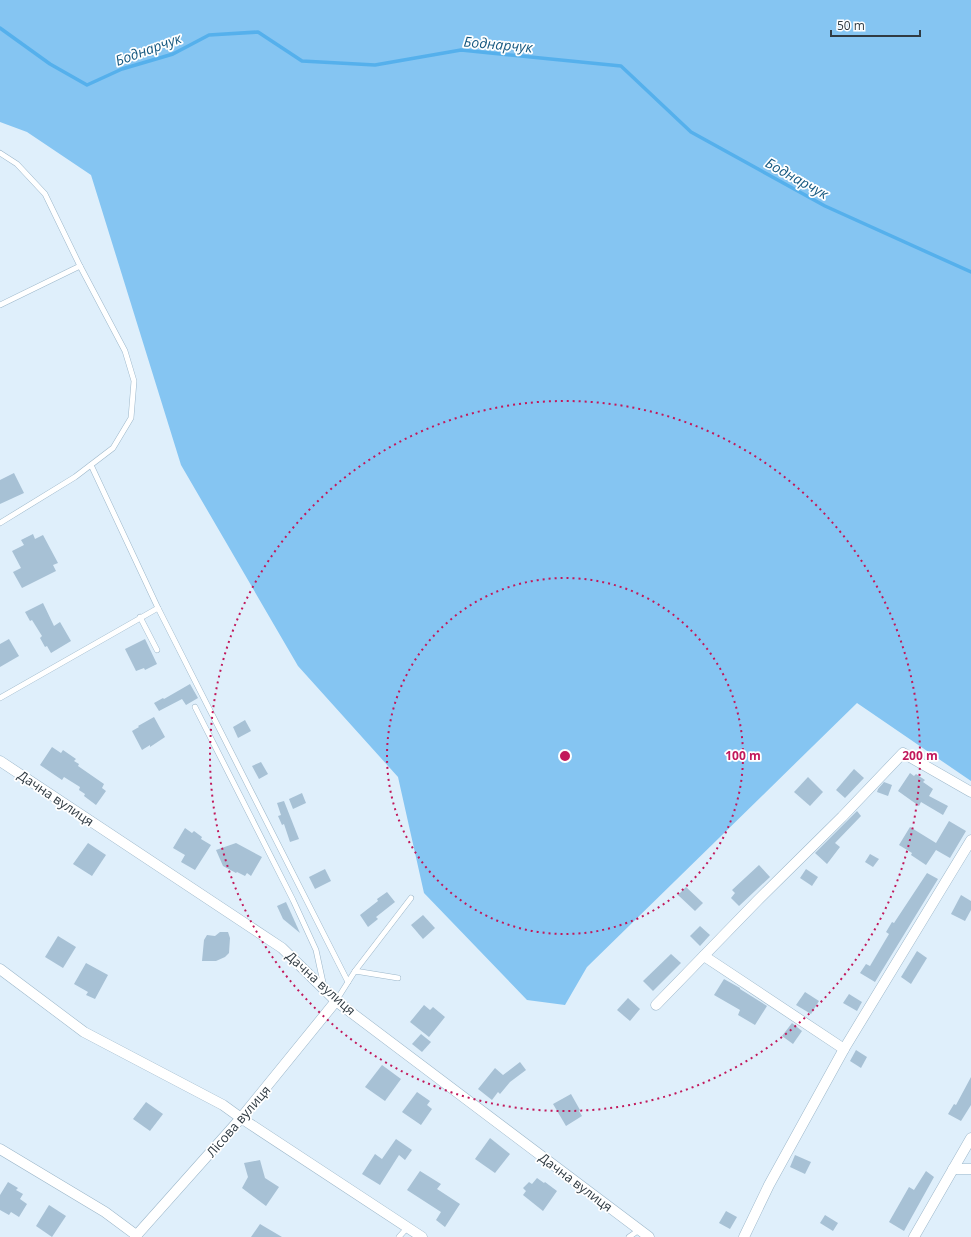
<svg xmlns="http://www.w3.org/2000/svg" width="971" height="1237" font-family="'Open Sans',sans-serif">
<rect width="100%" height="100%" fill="#dfeffb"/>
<polygon fill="#85c5f2" points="0,0 971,0 971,781 857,703 587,967 565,1005 527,1000 424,893 398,777 298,666 181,465 91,175 27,132 0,122"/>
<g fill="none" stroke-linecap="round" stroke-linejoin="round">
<polyline stroke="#55b0ec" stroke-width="3.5" points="0,28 50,64 87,85 122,69 173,54 209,35 258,32 302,61 375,65 461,50 621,66 691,132 825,206 971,272"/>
</g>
<g fill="#a7c1d5">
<polygon points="14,473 24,493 0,504 0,480"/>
<polygon points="33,534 35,539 43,535 58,563 53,565 56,571 22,588 13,572 21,568 12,551 24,545 21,540"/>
<polygon points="43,603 54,626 60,622 71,641 51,653 47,646 45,647 40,638 42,636 32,620 30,621 25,612"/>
<polygon points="9,639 19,656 0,667 0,644"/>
<polygon points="145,639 157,664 145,670 144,668 136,671 125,649"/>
<polygon points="190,684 198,698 186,705 182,699 159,711 154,703 163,698 164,699"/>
<polygon points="154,717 165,737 150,747 150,745 142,750 132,731 139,727 138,726"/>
<polygon points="245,720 251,731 238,738 233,727"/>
<polygon points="52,747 61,753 63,750 76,759 74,761 79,764 78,766 104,784 102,788 106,791 96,805 84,796 85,794 79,790 80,787 64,777 62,780 40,765"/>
<polygon points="261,762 268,774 259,779 252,766"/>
<polygon points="854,769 864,778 845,798 836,790"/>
<polygon points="910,773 914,776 916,774 925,780 923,782 933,789 929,796 948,806 943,815 921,802 919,806 898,791"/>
<polygon points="808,777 823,792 810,806 794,792"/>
<polygon points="884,782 892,785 888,796 877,792 878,789"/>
<polygon points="302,793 306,803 293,809 289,799"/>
<polygon points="284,801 299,839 290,842 284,824 282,825 278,816 281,815 277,803"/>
<polygon points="857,811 861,816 835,843 840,847 827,864 815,853"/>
<polygon points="949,821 966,831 950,858 936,850 926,865 911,855 912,853 899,845 910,827 936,843"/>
<polygon points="185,828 192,833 194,831 202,837 201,839 211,845 195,870 181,862 185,855 173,848"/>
<polygon points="88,843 106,855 92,876 73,864"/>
<polygon points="236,843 262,857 251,876 247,873 245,876 237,872 236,873 223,866 216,850"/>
<polygon points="870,854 879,859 873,867 865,862"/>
<polygon points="759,865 770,877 739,906 731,898 735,893 732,890"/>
<polygon points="325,869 331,881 315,889 309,877"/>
<polygon points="806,869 818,877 812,886 800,878"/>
<polygon points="927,873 938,879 875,982 860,973 866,964 870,966 889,934 886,932 892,922 894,923"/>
<polygon points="686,887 703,903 695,911 678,895"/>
<polygon points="387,892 395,902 376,917 378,919 368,927 360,915 378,901 377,899"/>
<polygon points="961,895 971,901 971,910 965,921 951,914"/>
<polygon points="286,902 300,933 283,919 277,906"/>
<polygon points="423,915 435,928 423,939 411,925"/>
<polygon points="700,926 710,935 700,946 690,936"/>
<polygon points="220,932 228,932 230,938 229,953 225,957 216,961 202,961 204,940 207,935 215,936"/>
<polygon points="58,936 76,947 63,968 45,957"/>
<polygon points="917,951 927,958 911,984 901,977"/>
<polygon points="671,954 681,963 653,991 643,981"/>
<polygon points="86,963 108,975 95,999 86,995 88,992 74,984"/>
<polygon points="724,979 740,988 740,989 767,1006 755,1025 738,1015 740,1010 714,995"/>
<polygon points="805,992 819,1001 811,1014 796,1005"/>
<polygon points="849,994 862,1002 857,1011 843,1003"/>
<polygon points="628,998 640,1009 630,1021 617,1010"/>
<polygon points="424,1005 430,1010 433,1007 445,1017 429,1037 410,1022"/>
<polygon points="792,1023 802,1031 793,1044 782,1036"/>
<polygon points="421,1034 431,1042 422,1052 412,1044"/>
<polygon points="856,1050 867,1057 861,1068 850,1061"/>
<polygon points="520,1062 526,1070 510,1082 500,1094 498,1092 492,1100 478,1089 495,1068 503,1075"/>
<polygon points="382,1065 401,1079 385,1101 365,1087"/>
<polygon points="971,1077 971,1105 961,1121 948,1114 954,1104 956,1105"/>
<polygon points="417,1092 430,1101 427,1105 432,1109 421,1125 402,1112"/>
<polygon points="571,1094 580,1110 579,1111 582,1116 566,1126 553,1104"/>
<polygon points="146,1102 163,1114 150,1131 133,1119"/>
<polygon points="490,1138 510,1154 495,1173 475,1159"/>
<polygon points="396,1139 412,1150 405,1160 399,1155 380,1185 362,1174 375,1154 382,1159"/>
<polygon points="795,1155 811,1162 805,1174 790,1167"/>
<polygon points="260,1160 265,1178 279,1187 266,1206 242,1188 248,1177 244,1163"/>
<polygon points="420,1171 441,1184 437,1189 460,1204 445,1227 436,1220 441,1212 407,1190"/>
<polygon points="926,1171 934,1177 904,1231 889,1222 909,1187 914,1190"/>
<polygon points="537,1178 544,1183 545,1182 557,1191 543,1211 523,1195 526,1191 523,1188 529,1182 532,1184"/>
<polygon points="8,1182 18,1188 16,1190 23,1194 20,1199 27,1204 19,1217 11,1212 9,1215 0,1210 0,1195"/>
<polygon points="49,1205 66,1216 52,1237 36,1226"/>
<polygon points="726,1211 737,1217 730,1229 719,1223"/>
<polygon points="825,1215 838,1223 833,1231 820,1223"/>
<polygon points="260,1224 282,1237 251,1237"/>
</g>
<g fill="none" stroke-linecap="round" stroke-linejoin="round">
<defs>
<g id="lane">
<polyline points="0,153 17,164 45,194 80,266"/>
<polyline points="0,305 80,266 125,351 134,381 131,418 113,448 75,477 0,523"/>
<polyline points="158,608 348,982 336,1001"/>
<polyline points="140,617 157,650"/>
<polyline points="0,698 158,608 91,465"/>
<polyline points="195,707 293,900 316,950 324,987"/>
<polyline points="355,971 411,898"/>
<polyline points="348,982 355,971 398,978"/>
<polyline points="399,1237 407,1228"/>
<polyline points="629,1237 639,1230"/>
</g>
<g id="street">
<polyline points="0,761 282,948 336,1001 649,1237"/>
<polyline points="704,956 844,1049"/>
<polyline points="0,969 84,1032 223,1105 241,1118 422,1237"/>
<polyline points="656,1005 758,900 842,817 903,753 971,792"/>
<polyline points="0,1149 105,1212 136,1235"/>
<polyline points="953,1169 971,1169"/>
<polyline points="135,1237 241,1118 336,1001"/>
<polyline points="744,1237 769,1185 844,1049 971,840"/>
<polyline points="914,1237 971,1138"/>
</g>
</defs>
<use href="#lane" stroke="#9cb7ca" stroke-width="6"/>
<use href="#street" stroke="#9cb7ca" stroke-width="11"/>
<use href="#lane" stroke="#fff" stroke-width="5"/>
<use href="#street" stroke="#fff" stroke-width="10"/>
</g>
<g fill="none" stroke="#c2185b" stroke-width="2" stroke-dasharray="2 4">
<circle cx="565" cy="756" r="178"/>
<circle cx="565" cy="756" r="355"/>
</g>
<g text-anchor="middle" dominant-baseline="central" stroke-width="3.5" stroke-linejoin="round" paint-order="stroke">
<g font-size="13" fill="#303b43" stroke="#fff">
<text transform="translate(56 798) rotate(34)">Дачна вулиця</text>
<text transform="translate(321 983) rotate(42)">Дачна вулиця</text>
<text transform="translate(238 1121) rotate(-49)">Лісова вулиця</text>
<text transform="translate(576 1182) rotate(37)">Дачна вулиця</text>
</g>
<g font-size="14" font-style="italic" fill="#165981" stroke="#fff">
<text transform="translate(498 44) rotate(5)">Боднарчук</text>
<text transform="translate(148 49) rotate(-20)">Боднарчук</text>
<text transform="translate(797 178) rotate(29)">Боднарчук</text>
</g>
</g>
<circle cx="565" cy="756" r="6" fill="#c2185b" stroke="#fff" stroke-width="2"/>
<g font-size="12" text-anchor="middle" font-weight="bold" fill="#c2185b" stroke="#fff" stroke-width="3.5" stroke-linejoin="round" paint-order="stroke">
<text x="743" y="760">100 m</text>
<text x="920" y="760">200 m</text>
</g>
<path d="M831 30v6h89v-6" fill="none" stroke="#303b43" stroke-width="2"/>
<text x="837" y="30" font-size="12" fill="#303b43" stroke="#ffffff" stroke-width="3" paint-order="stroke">50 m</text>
</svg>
